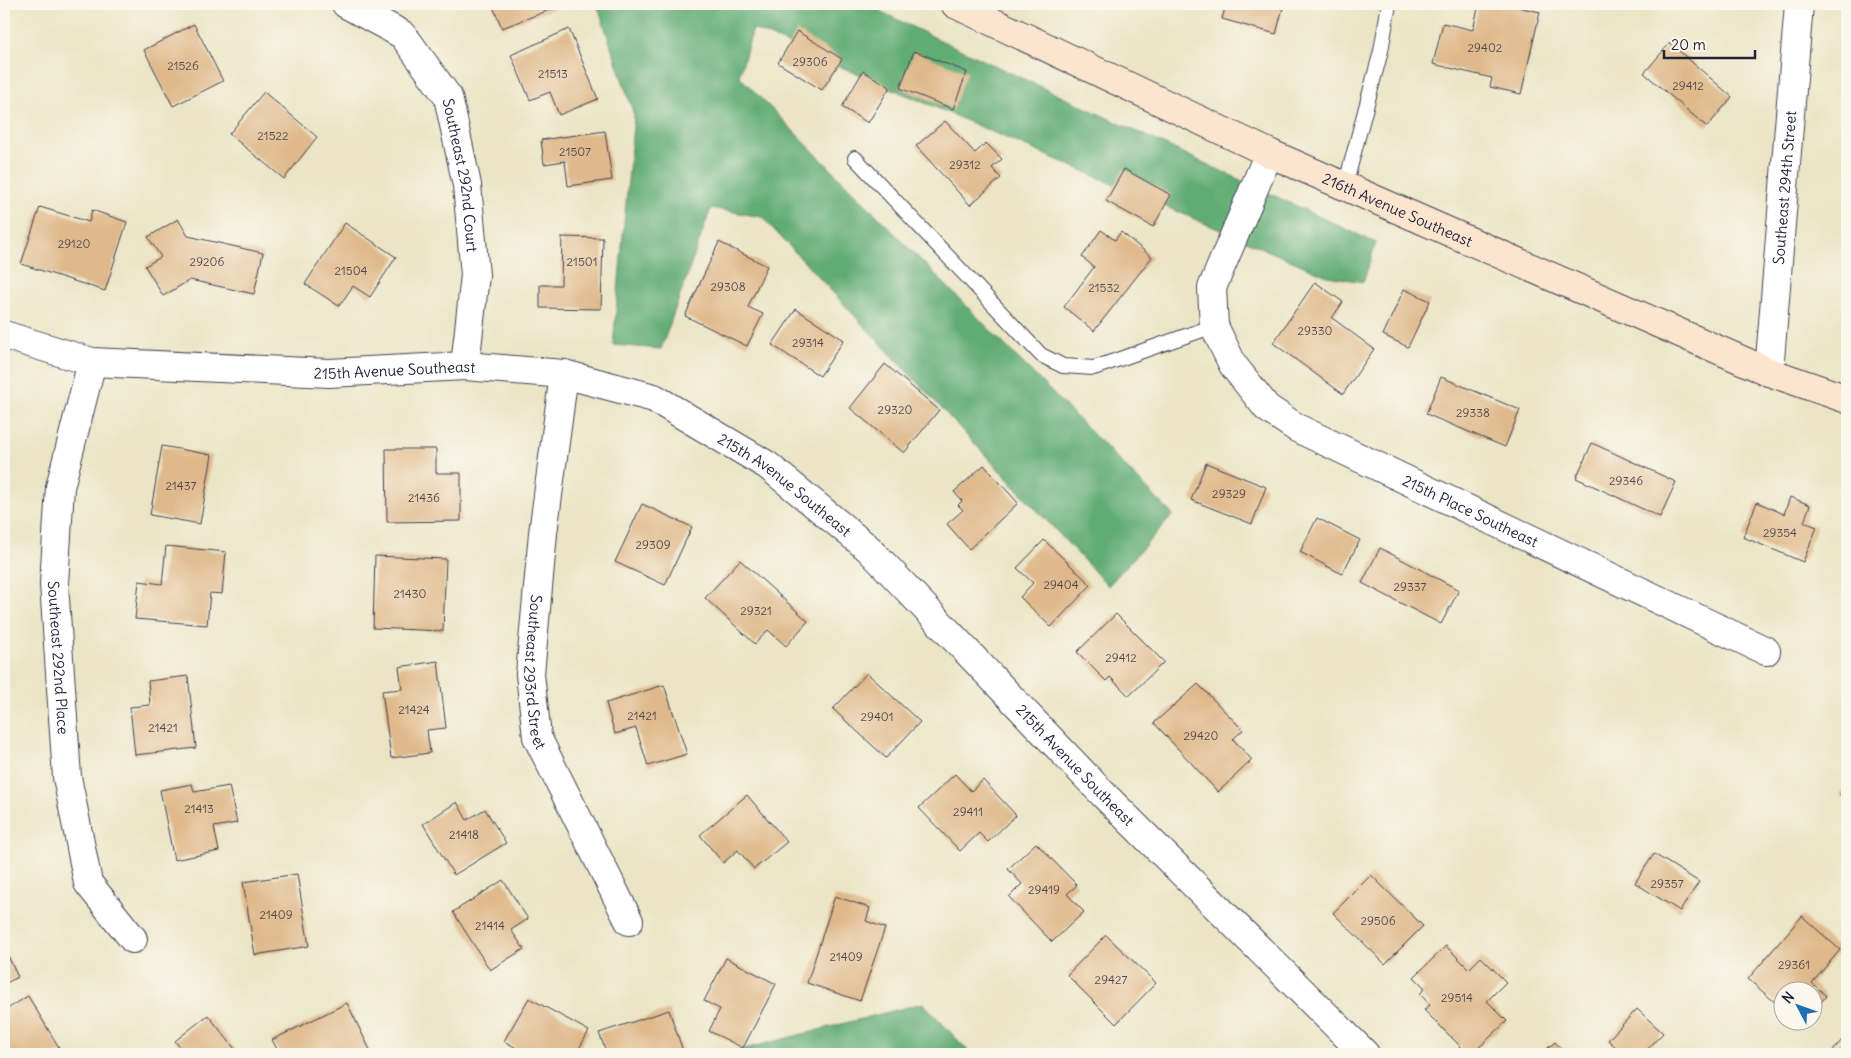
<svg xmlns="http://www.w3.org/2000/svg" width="1851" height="1058" font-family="Delius,sans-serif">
<rect width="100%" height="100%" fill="#fbf7ec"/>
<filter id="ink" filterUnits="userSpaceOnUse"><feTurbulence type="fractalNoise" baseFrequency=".02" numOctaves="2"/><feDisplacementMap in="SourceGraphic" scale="10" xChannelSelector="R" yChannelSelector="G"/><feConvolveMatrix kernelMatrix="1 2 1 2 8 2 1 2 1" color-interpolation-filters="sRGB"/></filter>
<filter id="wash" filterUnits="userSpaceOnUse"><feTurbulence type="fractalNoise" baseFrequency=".0096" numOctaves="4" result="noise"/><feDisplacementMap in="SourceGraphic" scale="20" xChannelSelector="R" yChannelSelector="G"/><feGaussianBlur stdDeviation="1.12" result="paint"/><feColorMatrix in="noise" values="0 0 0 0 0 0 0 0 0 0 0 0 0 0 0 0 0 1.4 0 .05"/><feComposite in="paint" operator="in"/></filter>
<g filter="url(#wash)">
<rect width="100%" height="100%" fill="#ebe5c6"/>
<g fill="#60ac75" stroke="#416758">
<polygon points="597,4 866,4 908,25 1376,243 1363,282 1327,276 753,29 739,76 1173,515 1108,586 762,217 711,208 661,349 613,345 634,115"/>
<polygon points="923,1003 971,1054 725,1054"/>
</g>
<g id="blocks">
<g fill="#dfb98b">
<polygon points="492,4 559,4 560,6 502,28"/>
<polygon points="1226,4 1284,4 1276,34 1222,19"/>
<polygon points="1479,4 1504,4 1540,12 1521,94 1490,87 1492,78 1433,64 1443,23 1473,30"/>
<polygon points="194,24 223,81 173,106 144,50"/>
<polygon points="569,29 598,99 559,115 550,92 530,100 511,55"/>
<polygon points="797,31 842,59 822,90 778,63"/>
<polygon points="1670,43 1732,97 1707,127 1644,73"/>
<polygon points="914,51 967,72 953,109 900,88"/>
<polygon points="863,71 890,87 868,123 842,107"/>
<polygon points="264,92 317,137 284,179 229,134"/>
<polygon points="945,121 975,153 986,143 1002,159 992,168 1001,178 970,205 916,146"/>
<polygon points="605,131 612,180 568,186 565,161 544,164 541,140"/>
<polygon points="1124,169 1171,195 1153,227 1106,201"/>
<polygon points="4,171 9,176 4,181"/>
<polygon points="40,207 89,222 92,210 127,222 105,291 21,264"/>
<polygon points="178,219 188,236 263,253 254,294 190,280 163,296 145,266 161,257 148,237"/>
<polygon points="345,223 396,257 370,297 353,286 339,306 305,284"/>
<polygon points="1101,230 1115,240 1121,232 1152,257 1094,331 1064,307 1094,267 1082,257"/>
<polygon points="562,237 603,238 601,309 540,308 540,285 561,285"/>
<polygon points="719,242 767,266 748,307 763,314 747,346 685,316"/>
<polygon points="1315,282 1343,302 1332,318 1374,349 1343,394 1273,343"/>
<polygon points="1404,289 1430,301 1408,347 1383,335"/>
<polygon points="796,309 844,340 820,376 772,345"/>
<polygon points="885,364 939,410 904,453 850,408"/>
<polygon points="1441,377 1520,410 1505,447 1426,414"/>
<polygon points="1592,443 1676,482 1660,517 1576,478"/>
<polygon points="162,446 212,455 200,524 150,515"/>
<polygon points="386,449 436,449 436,473 461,473 461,521 387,522"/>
<polygon points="1206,463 1266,487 1252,524 1191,500"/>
<polygon points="984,465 1018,503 969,549 947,524 963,510 958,505 962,501 954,492"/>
<polygon points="1790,497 1810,505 1804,522 1817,527 1803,562 1743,537 1757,502 1784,514"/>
<polygon points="642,504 692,527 665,585 615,562"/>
<polygon points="1317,518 1360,540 1342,574 1300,552"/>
<polygon points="1044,540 1091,585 1051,627 1020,597 1033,583 1017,568"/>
<polygon points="166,546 226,552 222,594 210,593 207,625 135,619 139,581 162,584"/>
<polygon points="1380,548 1459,590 1441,624 1362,583"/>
<polygon points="375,556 446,559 443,631 373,628"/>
<polygon points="740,560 808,621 786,646 768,630 755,644 705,598"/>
<polygon points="1116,614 1164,662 1129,696 1110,677 1106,681 1077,652"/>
<polygon points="438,661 446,728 427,730 430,753 391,758 382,691 402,689 399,667"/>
<polygon points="867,673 920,722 886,758 833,709"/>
<polygon points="188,676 196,748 135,755 130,707 150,705 148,681"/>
<polygon points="1198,684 1243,730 1233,739 1252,760 1218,792 1154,723"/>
<polygon points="664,685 687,754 648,766 636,728 615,734 606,703"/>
<polygon points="955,774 971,791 983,780 1016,815 988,842 979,833 960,851 919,808"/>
<polygon points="1847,783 1847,799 1840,795"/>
<polygon points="192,784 194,792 229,786 237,823 214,827 219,851 174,860 160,790"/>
<polygon points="747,795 787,842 754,869 738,850 723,863 700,835"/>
<polygon points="457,802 467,820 485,809 506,843 454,875 423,824"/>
<polygon points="1036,843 1077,885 1067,894 1084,912 1052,942 1009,897 1022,884 1008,869"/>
<polygon points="1654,854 1699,882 1680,911 1635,883"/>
<polygon points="297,874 309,946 255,955 243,882"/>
<polygon points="1371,875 1423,926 1385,964 1333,913"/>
<polygon points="503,880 528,919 511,930 524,949 490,970 453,912"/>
<polygon points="835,896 870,908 866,921 885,928 860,1001 807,983"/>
<polygon points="1802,916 1840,950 1812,983 1826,996 1814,1011 1814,990 1784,990 1784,1010 1748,979"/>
<polygon points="1106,935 1156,983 1116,1024 1067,975"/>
<polygon points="1446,946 1469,969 1481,957 1506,982 1487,1001 1507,1021 1472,1054 1468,1054 1424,1010 1430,1005 1420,994 1425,988 1414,977"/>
<polygon points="8,956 18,977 4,984 4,958"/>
<polygon points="726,958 776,984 743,1048 709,1031 720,1009 704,1001"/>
<polygon points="28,996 63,1054 4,1054 4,1011"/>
<polygon points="529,998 589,1031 576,1054 527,1054 504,1041"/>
<polygon points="347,1003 372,1054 280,1054 272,1040"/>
<polygon points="1637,1009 1663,1033 1643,1054 1623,1054 1608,1040"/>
<polygon points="669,1010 684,1054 607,1054 599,1033"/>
<polygon points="208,1015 239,1054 185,1054 175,1041"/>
<polygon points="1847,1034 1847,1054 1830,1054"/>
<polygon points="1555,1042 1566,1054 1541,1054"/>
</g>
</g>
</g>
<g filter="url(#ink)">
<use href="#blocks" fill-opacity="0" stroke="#403f50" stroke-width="1"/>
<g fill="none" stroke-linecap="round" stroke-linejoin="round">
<defs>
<g id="lane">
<polyline points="855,158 1041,355 1063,366 1094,368 1214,326"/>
<polyline points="1345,186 1381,51 1389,4"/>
</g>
<g id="street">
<path id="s1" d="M346 4 403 35 448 97 467 185 475 275 465 366"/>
<path id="s2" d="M1269 153 1212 288 1214 326 1233 365 1267 408 1297 428 1766 651"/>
<path id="s3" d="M4 335 92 362 329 373 465 366 564 374 654 398 767 465 869 549 1102 793 1365 1054"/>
<path id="s4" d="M92 362 60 487 54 584 67 777 88 883 133 939"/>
<path id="s5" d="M1769 372 1799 4"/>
<path id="s6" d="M564 374 543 533 530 674 537 737 629 921"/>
</g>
<g id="secondary">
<path id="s7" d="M955 4 1269 153 1769 372 1847 399"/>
</g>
</defs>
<use href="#lane" stroke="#403f50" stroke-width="16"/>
<use href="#street" stroke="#403f50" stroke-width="30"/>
<use href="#secondary" stroke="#403f50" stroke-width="30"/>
<use href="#lane" stroke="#fff" stroke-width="14"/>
<use href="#street" stroke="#fff" stroke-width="28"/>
<use href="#secondary" stroke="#fbe5cf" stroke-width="28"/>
</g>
</g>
<g text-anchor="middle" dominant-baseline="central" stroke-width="5" stroke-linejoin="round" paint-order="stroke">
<g font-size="12" fill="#51484f">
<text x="1485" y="47">29402</text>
<text x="810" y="61">29306</text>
<text x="183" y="65">21526</text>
<text x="553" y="73">21513</text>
<text x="1688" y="85">29412</text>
<text x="273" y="135">21522</text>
<text x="575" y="151">21507</text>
<text x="965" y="164">29312</text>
<text x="74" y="243">29120</text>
<text x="207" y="261">29206</text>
<text x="582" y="261">21501</text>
<text x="351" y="270">21504</text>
<text x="728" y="286">29308</text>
<text x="1104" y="287">21532</text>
<text x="1315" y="330">29330</text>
<text x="808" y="342">29314</text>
<text x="895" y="409">29320</text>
<text x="1473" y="412">29338</text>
<text x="1626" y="480">29346</text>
<text x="181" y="485">21437</text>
<text x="1229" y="493">29329</text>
<text x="424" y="497">21436</text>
<text x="1780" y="532">29354</text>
<text x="653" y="544">29309</text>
<text x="1061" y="584">29404</text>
<text x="1410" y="586">29337</text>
<text x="410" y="593">21430</text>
<text x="756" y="610">29321</text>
<text x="1121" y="657">29412</text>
<text x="414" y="709">21424</text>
<text x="642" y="715">21421</text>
<text x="877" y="716">29401</text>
<text x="163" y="727">21421</text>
<text x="1201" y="735">29420</text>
<text x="199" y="808">21413</text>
<text x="968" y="811">29411</text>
<text x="464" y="834">21418</text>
<text x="1667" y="883">29357</text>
<text x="1044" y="889">29419</text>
<text x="276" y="914">21409</text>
<text x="1378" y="920">29506</text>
<text x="490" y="925">21414</text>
<text x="846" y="956">21409</text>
<text x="1794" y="964">29361</text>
<text x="1111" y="979">29427</text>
<text x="1457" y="997">29514</text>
</g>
<g font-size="15" fill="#22223b" stroke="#fbf7ec">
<text stroke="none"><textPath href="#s1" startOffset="221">Southeast 292nd Court</textPath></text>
<text stroke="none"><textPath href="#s5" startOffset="185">Southeast 294th Street</textPath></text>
<text stroke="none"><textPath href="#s7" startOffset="488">216th Avenue Southeast</textPath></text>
<text stroke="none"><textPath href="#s3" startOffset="395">215th Avenue Southeast</textPath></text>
<text stroke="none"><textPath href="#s3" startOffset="815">215th Avenue Southeast</textPath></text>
<text stroke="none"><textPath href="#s2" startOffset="511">215th Place Southeast</textPath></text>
<text stroke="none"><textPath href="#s4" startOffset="300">Southeast 292nd Place</textPath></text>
<text stroke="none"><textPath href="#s6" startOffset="300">Southeast 293rd Street</textPath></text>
<text stroke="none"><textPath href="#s3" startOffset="1220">215th Avenue Southeast</textPath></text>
</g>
</g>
<rect width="1851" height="1058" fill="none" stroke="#fbf7ec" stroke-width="20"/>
<g transform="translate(1798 1006) rotate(311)"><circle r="24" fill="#fbf7ec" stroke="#a4a2a5"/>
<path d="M0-4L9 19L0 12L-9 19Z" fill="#1f6fb2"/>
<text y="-8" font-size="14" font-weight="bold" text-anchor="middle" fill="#22223b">N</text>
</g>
<path d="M1664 50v8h91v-8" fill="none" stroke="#22223b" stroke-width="2.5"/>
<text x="1671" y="50" font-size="15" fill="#22223b" stroke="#fbf7ec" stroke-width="4" paint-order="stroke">20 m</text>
</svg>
